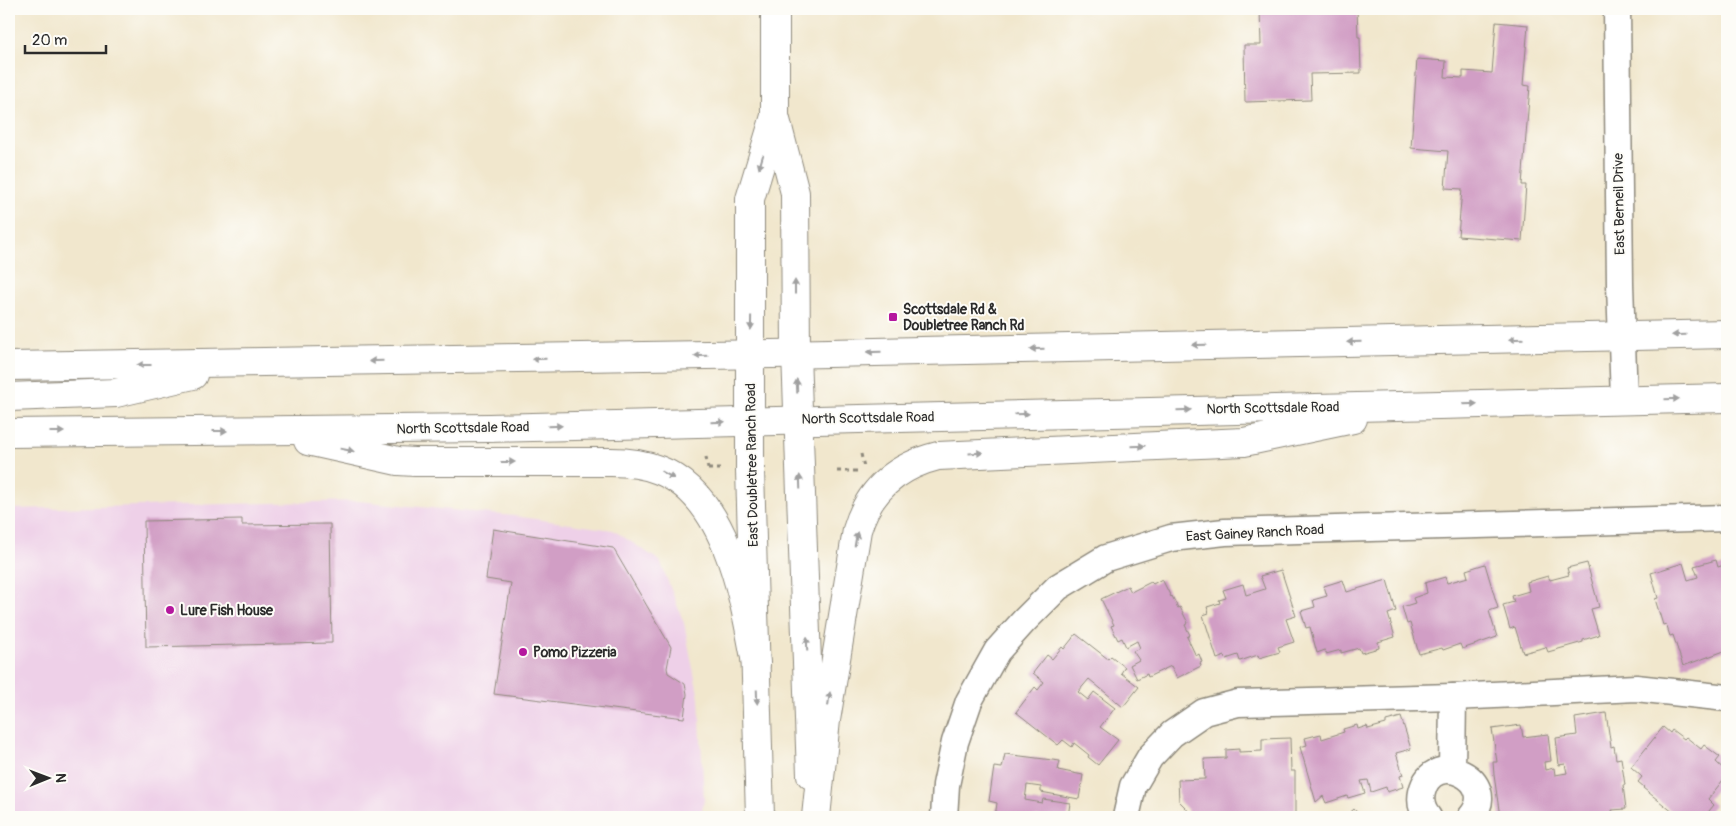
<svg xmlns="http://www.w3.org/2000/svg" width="1736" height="826" font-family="Pangolin,sans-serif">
<rect width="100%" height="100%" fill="#fdfcf7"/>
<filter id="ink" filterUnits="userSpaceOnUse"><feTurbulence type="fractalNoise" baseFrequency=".02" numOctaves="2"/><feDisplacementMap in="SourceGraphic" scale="10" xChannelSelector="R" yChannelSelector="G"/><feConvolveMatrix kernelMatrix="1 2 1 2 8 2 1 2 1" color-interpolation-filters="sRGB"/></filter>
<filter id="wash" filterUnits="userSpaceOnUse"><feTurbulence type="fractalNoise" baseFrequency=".0096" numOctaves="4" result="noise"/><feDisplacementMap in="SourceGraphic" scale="20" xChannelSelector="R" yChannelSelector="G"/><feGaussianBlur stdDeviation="1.12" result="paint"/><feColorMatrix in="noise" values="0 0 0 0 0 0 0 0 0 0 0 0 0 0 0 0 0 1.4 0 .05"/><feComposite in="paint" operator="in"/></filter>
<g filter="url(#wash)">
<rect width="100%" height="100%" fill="#f1e7cd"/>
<polygon fill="#eed0e8" points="358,501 514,516 613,530 660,561 684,623 699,699 704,799 701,817 9,817 9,509"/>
<g id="blocks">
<g fill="#d19ec5">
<polygon points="1260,9 1357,9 1358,37 1360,37 1361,73 1310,74 1311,100 1245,102 1244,45 1261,45"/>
<polygon points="1496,22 1528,25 1523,85 1530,86 1522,185 1526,185 1522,241 1458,236 1462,189 1445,188 1448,151 1411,148 1417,59 1446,61 1445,77 1463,78 1463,71 1492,73"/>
<polygon points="242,519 242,525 330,524 332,643 146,647 144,521"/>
<polygon points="493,529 613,548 671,647 667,668 668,673 685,684 687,694 684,718 494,694 511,583 486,579"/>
<polygon points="1716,560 1718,567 1727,564 1727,650 1683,666 1673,635 1670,636 1666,624 1663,625 1655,599 1658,598 1651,573 1683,563 1688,580 1698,577 1694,566"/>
<polygon points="1587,563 1599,607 1591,609 1599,635 1583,640 1583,642 1548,652 1546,647 1523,653 1515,627 1510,629 1503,605 1514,602 1512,596 1529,591 1527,582 1548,576 1550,580 1569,575 1567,568"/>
<polygon points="1485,564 1498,608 1489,611 1497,637 1462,649 1460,644 1443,650 1442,648 1419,654 1410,623 1407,624 1402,607 1415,603 1413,598 1427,593 1425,583 1445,577 1447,583 1468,577 1466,570"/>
<polygon points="1281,570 1296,616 1286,619 1294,642 1278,647 1280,652 1259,658 1258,655 1240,661 1238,655 1226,659 1225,656 1217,659 1203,615 1209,613 1207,607 1220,603 1219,600 1226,598 1223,590 1243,584 1246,595 1265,589 1260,576"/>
<polygon points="1162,579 1171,597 1172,596 1178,608 1180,607 1188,623 1185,625 1190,635 1187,637 1196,656 1199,654 1202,662 1200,663 1201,666 1177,678 1171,666 1148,677 1147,674 1137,679 1130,665 1139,660 1133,651 1140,648 1137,641 1126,647 1122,638 1118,640 1111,626 1114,625 1101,599 1128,586 1131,592 1151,582 1153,584"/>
<polygon points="1343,580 1347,592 1387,580 1396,611 1388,614 1395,637 1378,642 1379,648 1361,653 1359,648 1341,653 1341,650 1326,654 1325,650 1317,653 1310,627 1306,628 1301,611 1315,607 1313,600 1327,596 1324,586"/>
<polygon points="1076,634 1108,659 1111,656 1125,667 1121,673 1139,687 1123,707 1089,679 1078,692 1088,700 1094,692 1115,708 1100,727 1118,740 1098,765 1088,757 1089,755 1074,743 1072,747 1063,740 1058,745 1016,712 1035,687 1038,690 1044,682 1033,673 1047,655 1052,659 1062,647 1064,649"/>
<polygon points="1606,713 1611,747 1614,746 1616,759 1621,758 1625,785 1623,785 1626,809 1612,810 1613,815 1599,817 1594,817 1593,815 1582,817 1500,817 1494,775 1493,762 1497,762 1492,729 1521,725 1523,737 1548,734 1551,761 1544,762 1545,770 1554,768 1555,775 1567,773 1565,764 1559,765 1556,738 1577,735 1575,718"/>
<polygon points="1401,717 1411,749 1396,753 1403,775 1400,776 1403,787 1387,792 1386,787 1371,792 1368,780 1361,781 1365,793 1348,798 1347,796 1326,803 1323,796 1316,802 1300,747 1307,745 1305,738 1321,734 1322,739 1344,732 1343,729 1357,725 1358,729 1367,726 1368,729 1386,724 1386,721"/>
<polygon points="1663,727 1670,733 1672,730 1684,739 1686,737 1701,749 1704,745 1720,757 1716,762 1727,772 1727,775 1708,799 1714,805 1704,817 1679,817 1643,788 1644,787 1638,782 1642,777 1631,767"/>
<polygon points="1290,738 1291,771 1295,771 1295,817 1188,817 1187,809 1179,801 1178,780 1205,779 1204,759 1226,758 1226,750 1239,749 1239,752 1262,751 1262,739"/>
<polygon points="1005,754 1060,761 1058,770 1083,775 1079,799 1041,792 1041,787 1027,785 1025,800 1042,803 1043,799 1070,803 1068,817 995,817 997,803 989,801 994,767 1002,768"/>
<polygon points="1354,809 1361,817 1345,817"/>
</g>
</g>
</g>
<g filter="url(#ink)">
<use href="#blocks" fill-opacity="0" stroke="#8e897c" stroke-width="1"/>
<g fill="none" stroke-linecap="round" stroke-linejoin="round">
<defs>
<g id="minor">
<polyline points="1617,9 1620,284 1624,400"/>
<polyline points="1452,770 1453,697"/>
<polyline points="944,817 946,785 955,742 969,701 997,651 1024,621 1058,587 1106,558 1171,538 1225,532 1727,518"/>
<polyline points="1126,817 1133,786 1150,757 1172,734 1204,712 1238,703 1453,697 1636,688 1727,698"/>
<path d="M1428 817C1422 810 1420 801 1422 792 1433 746 1502 781 1471 817"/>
</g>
<g id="secondary">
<polyline points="775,9 775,116 795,193 796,353 811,775"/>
<polyline points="760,817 750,470 750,199 775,116"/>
</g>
<g id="primary">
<path d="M9 366C582 359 1154 347 1727 334"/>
<polyline points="9,397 116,393 193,375"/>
<polyline points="9,433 489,428 1727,398"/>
<path d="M308 441 398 461 415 462H611C627 462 644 464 659 470 728 496 744 600 756 663"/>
<path d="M816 817 826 720 857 530C869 489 898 466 938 456L1244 442 1353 419"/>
</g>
</defs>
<use href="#minor" stroke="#8e897c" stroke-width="29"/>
<use href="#secondary" stroke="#8e897c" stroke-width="30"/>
<use href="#primary" stroke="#8e897c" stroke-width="30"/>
<g stroke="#8e897c" stroke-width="3" stroke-dasharray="4 4" stroke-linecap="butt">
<polyline points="861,454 864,467"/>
<polyline points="706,457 708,469"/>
<polyline points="708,469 722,469"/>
<polyline points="837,471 859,471"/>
</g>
<use href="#minor" stroke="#fff" stroke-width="26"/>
<use href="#secondary" stroke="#fff" stroke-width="28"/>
<use href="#primary" stroke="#fff" stroke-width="28"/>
</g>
<defs><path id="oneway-solid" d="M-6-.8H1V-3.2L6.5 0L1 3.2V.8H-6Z" transform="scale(1.25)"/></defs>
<g fill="#a0a0a0">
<use href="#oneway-solid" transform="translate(761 162) rotate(107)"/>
<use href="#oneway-solid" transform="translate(795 287) rotate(-90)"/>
<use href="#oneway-solid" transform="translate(751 323) rotate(91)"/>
<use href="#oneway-solid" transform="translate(1679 335) rotate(179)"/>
<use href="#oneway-solid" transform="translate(1516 339) rotate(179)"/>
<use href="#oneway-solid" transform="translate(1354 342) rotate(179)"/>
<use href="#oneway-solid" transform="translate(1199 345) rotate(179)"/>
<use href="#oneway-solid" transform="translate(1037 349) rotate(179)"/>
<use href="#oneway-solid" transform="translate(874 352) rotate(179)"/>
<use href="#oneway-solid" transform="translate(701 356) rotate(179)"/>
<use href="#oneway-solid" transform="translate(539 359) rotate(179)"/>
<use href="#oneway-solid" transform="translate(376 361) rotate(179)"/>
<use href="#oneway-solid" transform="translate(144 365) rotate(180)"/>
<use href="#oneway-solid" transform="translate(797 386) rotate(-92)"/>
<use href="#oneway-solid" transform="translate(1672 399) rotate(-1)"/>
<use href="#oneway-solid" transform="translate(1470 404) rotate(-1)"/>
<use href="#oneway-solid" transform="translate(1184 410) rotate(-1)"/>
<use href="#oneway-solid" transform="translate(1022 414) rotate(-1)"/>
<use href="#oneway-solid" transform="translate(718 422) rotate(-2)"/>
<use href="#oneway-solid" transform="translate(555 426) rotate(-2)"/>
<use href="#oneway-solid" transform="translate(220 431)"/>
<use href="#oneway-solid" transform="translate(57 432)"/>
<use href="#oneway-solid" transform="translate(1138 446) rotate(-2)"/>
<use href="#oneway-solid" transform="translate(347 450) rotate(12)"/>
<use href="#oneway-solid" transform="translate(976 453) rotate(-3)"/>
<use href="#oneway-solid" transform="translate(508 462)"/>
<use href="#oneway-solid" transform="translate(668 475) rotate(30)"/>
<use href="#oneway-solid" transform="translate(800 482) rotate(-92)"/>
<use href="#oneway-solid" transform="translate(856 539) rotate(-80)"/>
<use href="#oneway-solid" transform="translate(807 644) rotate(-92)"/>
<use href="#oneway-solid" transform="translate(757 697) rotate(88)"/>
<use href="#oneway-solid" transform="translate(829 699) rotate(-82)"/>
</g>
</g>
<g fill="#b5179e" stroke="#fdfcf7" stroke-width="2">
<rect x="888" y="312" width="10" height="10" rx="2.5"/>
<circle cx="170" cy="610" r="5"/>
<circle cx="523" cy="652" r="5"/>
</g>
<g text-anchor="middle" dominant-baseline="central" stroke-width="4" stroke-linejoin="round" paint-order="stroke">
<g font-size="14" fill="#2b2b2b" stroke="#fdfcf7">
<text transform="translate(1619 204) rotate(-91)">East Berneil Drive</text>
<text transform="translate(1273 408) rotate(-1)">North Scottsdale Road</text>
<text transform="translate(868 418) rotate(-1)">North Scottsdale Road</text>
<text transform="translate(463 428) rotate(-1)">North Scottsdale Road</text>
<text transform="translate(752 465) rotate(-91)">East Doubletree Ranch Road</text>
<text transform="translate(1255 533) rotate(-3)">East Gainey Ranch Road</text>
</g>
<g font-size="14" font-weight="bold" fill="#2b2b2b" stroke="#fdfcf7" text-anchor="start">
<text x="903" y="309">Scottsdale Rd &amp;<tspan x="903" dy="16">Doubletree Ranch Rd</tspan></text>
<text x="180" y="610">Lure Fish House</text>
<text x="533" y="652">Pomo Pizzeria</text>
</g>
</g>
<rect width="1736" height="826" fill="none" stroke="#fdfcf7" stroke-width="30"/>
<g transform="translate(48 778) rotate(89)" stroke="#fdfcf7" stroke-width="4" paint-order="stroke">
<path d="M0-4L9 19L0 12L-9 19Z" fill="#2b2b2b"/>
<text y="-8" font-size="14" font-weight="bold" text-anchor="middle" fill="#2b2b2b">N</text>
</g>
<path d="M25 45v8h81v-8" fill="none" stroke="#2b2b2b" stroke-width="2.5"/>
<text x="32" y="45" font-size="15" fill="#2b2b2b" stroke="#fdfcf7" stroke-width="4" paint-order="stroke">20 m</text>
</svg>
